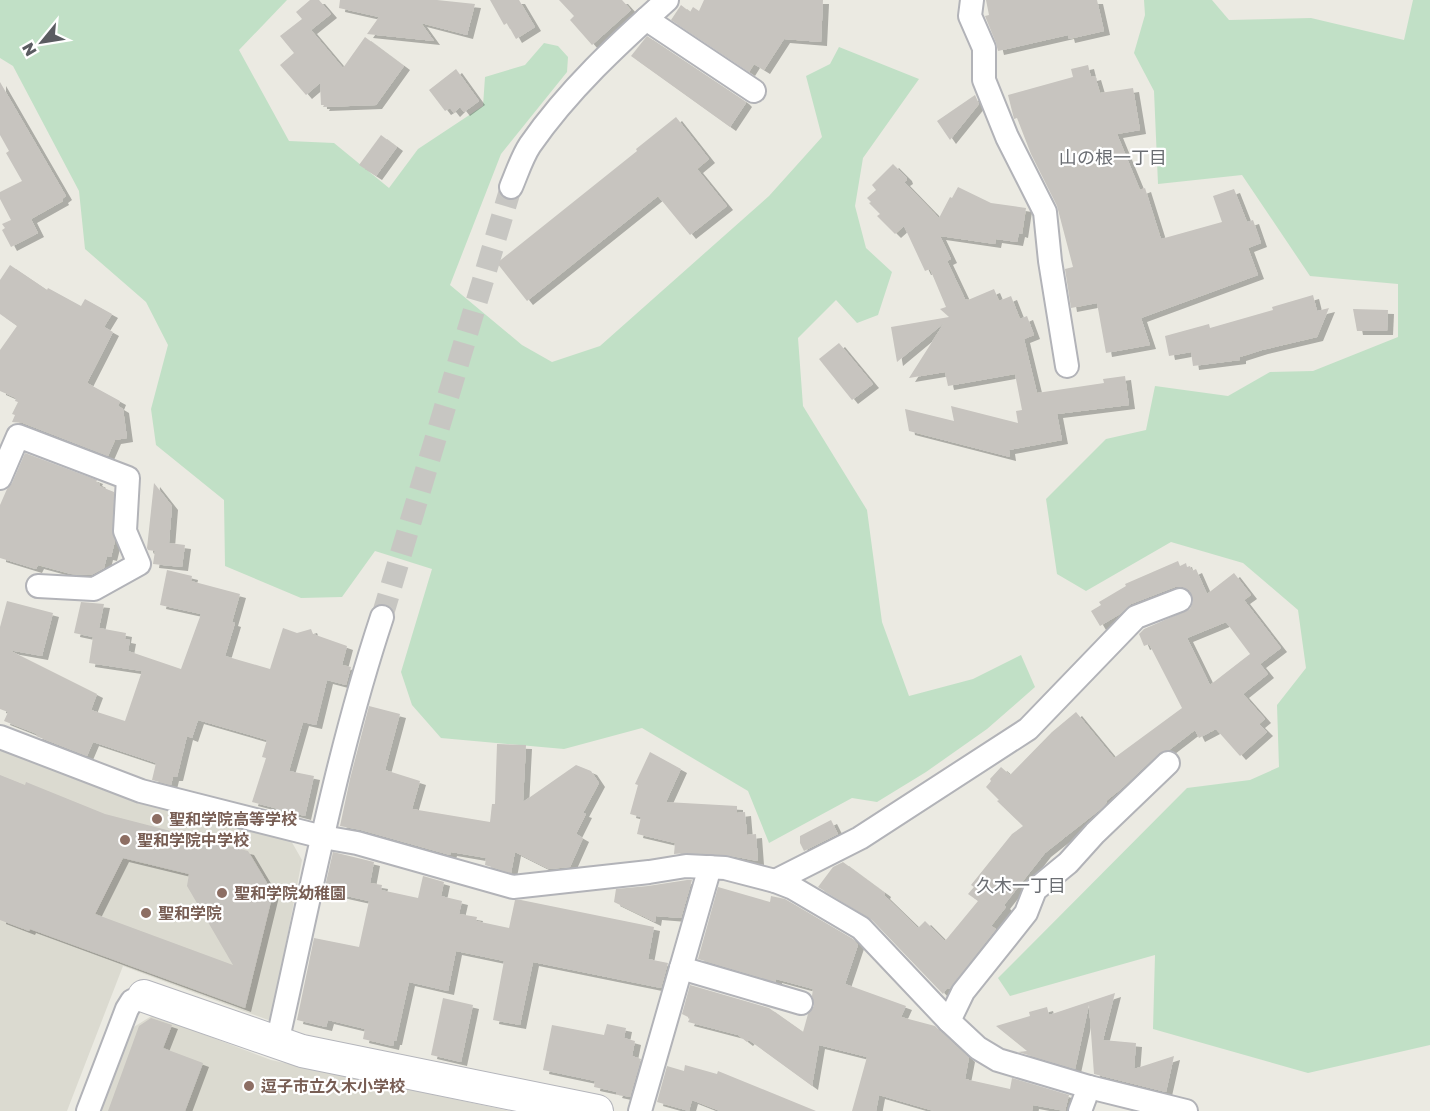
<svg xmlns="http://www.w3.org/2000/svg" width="1430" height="1111" font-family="'Golos Text','Noto Sans JP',sans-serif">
<defs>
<filter id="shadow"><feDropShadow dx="6" dy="4" stdDeviation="0" flood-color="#0004"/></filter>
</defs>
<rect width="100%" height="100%" fill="#ebeae2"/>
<g fill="#dbdad0">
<polygon points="0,746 290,839 302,860 271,1021 123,966 67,1111 0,1111"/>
<polygon points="153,1015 271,1060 510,1111 99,1111 129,1030"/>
</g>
<g fill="#c1e0c6">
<polygon points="0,0 287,0 239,50 289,141 334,143 389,188 418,149 483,106 485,77 525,65 544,43 558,46 568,57 567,72 501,154 450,285 522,345 552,362 600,346 769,196 822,137 806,76 830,64 839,47 919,79 863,158 855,206 866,248 892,272 878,315 857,323 836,300 798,338 803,406 867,510 882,622 909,696 973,679 1021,655 1035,687 987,729 926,772 877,802 852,798 769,843 748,791 642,728 564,749 441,738 412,705 401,672 432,569 375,551 342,597 301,598 225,566 224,500 156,445 151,409 168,345 146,302 85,249 79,191 13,66 0,58"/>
<polygon points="1144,0 1212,0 1229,20 1311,18 1404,40 1413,0 1430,0 1430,1045 1308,1073 1153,1029 1155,955 1010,996 998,978 1187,788 1250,780 1279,767 1277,705 1306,668 1298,610 1243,563 1171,542 1086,591 1057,574 1046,499 1106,439 1146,430 1155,386 1228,396 1270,372 1313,371 1398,337 1398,284 1310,276 1242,175 1158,184 1154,91 1134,53 1145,15"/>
</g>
<g fill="#c7c4bf" fill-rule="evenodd" filter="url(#shadow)">
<polygon points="310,0 319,0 331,14 311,30 343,68 365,37 404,66 376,105 323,107 324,105 321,105 320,83 306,95 280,65 294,53 280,36 302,19 296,12"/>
<polygon points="340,0 437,0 475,4 467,35 421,23 434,41 367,34 379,17 339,8"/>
<polygon points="490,0 519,0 535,27 516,39 507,23 504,25"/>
<polygon points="559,0 622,0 631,10 592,45 570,20 574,16"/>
<polygon points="704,0 823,0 821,42 784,39 764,70 754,64 749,72 671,20 681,5 690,12 693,7 699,11"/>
<polygon points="986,0 1097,0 1104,31 1069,39 1068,35 998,51 996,43 985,16 989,15"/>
<polygon points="647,36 743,100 746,103 730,127 631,56"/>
<polygon points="1088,65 1091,77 1095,76 1100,93 1133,88 1140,130 1117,134 1140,190 1145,188 1161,239 1222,222 1213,196 1234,189 1247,222 1253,220 1261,243 1248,248 1258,275 1141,318 1150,345 1106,353 1097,303 1071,308 1065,269 1073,267 1057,206 1031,154 1017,118 1014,119 1008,95 1073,77 1071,69"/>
<polygon points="456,69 479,101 464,112 460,107 454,113 450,108 445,111 429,90"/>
<polygon points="0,82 66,196 62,199 63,201 31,219 38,233 11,247 2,230 5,228 2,224 11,220 0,199 0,192 22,181 6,153 9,151 0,135"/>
<polygon points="975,95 979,104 950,140 937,121"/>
<polygon points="676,117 709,159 697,169 727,206 690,235 658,196 527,301 497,263 637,151 636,149"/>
<polygon points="381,135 397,147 376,176 359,165"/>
<polygon points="893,164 906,177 907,180 904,182 939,218 950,197 952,198 958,187 991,203 1026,208 1022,234 1019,233 1017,242 996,239 995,244 940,236 951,259 947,261 965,299 968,300 994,289 999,301 1011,296 1020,319 1027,316 1034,335 1024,339 1037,393 1104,383 1103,379 1125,376 1129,405 1057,414 1062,440 1009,450 1010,457 909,431 905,409 954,421 951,406 1018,423 1016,411 1022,410 1015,374 948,386 945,372 909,378 944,323 897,362 891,327 949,317 940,309 946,307 930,269 925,271 904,226 895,234 877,216 880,214 869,203 871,202 867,198 876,190 872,185"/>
<polygon points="10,265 47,290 48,288 81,306 85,299 112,314 104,327 113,332 87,383 120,401 118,406 123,409 127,438 115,440 108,456 23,423 12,422 15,415 12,414 18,402 15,401 16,398 0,391 0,350 17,326 0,314 0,280"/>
<polygon points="1313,295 1317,311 1329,308 1317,337 1262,350 1240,357 1240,360 1193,366 1191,352 1169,356 1165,336 1209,324 1210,328 1273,310 1272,307"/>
<polygon points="1353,309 1388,310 1387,331 1357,331"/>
<polygon points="839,343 873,384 852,400 819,359"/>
<polygon points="25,453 97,480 96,482 100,484 99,486 114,492 112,530 115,541 111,557 107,556 104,568 91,575 71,574 38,565 36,569 0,558 0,505 7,489 12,483"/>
<polygon points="154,483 172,506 169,543 185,545 182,567 153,564 155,551 148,550 147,548"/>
<path d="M1178 561 1180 566 1186 563 1187 567 1190 566 1192 571 1196 569 1207 594 1234 573 1251 595 1244 600 1281 648 1260 664 1268 674 1243 694 1265 719 1259 724 1267 732 1240 756 1216 729 1199 738 1195 730 1169 750 1159 753 1121 789 1106 801 1107 802 1102 808 1045 853 1004 905 1006 907 991 926 996 929 949 989 947 988 943 994 871 919 818 887 833 867 843 862 885 893 884 895 918 928 925 921 945 941 978 901 968 894 974 887 971 885 1012 834 1023 826 997 801 999 800 986 787 991 781 990 779 1001 767 1010 775 1052 732 1076 712 1114 758 1182 708 1149 644 1144 646 1139 634 1144 629 1190 609 1193 602 1189 590 1183 587H1175L1131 604 1120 614 1100 626 1091 611 1101 605 1099 602 1126 586 1125 584ZM1226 622 1250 654 1210 685 1187 638Z"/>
<polygon points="167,570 192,576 191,581 240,594 232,622 235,623 225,656 270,669 283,628 297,633 311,629 313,634 347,646 342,665 351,667 346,685 327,680 316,725 303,722 289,771 314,776 305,816 252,802 266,758 262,757 267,740 198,720 192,738 187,736 177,777 173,777 171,785 152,780 156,763 93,742 87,756 36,736 37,734 4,721 8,712 0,709 0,627 7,601 53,613 42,656 9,650 97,694 91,710 125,721 142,671 89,663 93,637 74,633 81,602 104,604 99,628 126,633 125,639 130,640 128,651 181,669 201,614 160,605"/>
<polygon points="369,706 400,714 385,770 420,781 412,809 490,822 492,804 495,804 497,744 526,745 523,802 576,765 591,771 599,783 583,813 586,814 576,834 583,838 570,867 549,869 515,852 511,873 485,865 486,858 451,852 450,855 361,830 340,826 350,779"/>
<polygon points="650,752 681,769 666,802 737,806 737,813 745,812 747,835 756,834 758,861 726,855 687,853 674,854 675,843 637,834 641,817 630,814 638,785 635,784"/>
<path d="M0 775 25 785 26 782 105 814 248 851 273 893 245 1008 30 929 29 931 0 920ZM123 858 189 874 187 886 233 965 95 914Z"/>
<polygon points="831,820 838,834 804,851 800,843 800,836"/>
<polygon points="333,852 374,862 370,883 382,885 381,890 418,898 423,876 444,882 441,896 462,901 459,914 477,917 476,921 509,928 515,900 521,900 654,927 648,959 668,963 661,988 533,962 520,1025 493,1020 504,961 456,951 448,991 409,982 396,1041 394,1041 393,1046 363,1039 365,1029 328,1020 326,1027 297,1020 314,938 359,947 369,901 324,891"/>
<polygon points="687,880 692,880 681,918 656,916 655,922 614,902 616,889 648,886"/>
<polygon points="718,887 770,902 771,896 785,899 853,939 858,945 845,984 906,1006 901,1017 935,1026 969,1058 965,1079 1010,1089 1012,1078 1069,1095 1065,1111 1033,1105 1032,1111 934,1111 879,1095 876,1111 852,1111 867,1057 819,1045 812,1086 749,1040 747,1042 738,1035 688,1022 690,1018 682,1014 690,985 769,1008 803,1032 808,1014 814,1006 812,996 813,989 776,979 776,982 698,959"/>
<polygon points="1115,993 1103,1040 1136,1043 1134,1069 1174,1056 1166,1092 1094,1074 1089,1005 1075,1069 1018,1052 1027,1051 996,1026 1030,1016 1029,1012 1047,1007 1049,1015"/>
<polygon points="443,998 473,1005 461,1062 431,1055"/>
<polygon points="151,1018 172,1025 163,1048 203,1063 185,1111 108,1111 139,1026"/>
<polygon points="607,1024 626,1028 624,1038 635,1041 632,1056 641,1059 630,1097 616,1094 617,1092 594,1087 595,1081 543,1070 552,1025 604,1035"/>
<polygon points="685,1065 717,1074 718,1071 816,1111 720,1111 692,1100 689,1111 657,1102 667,1066 684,1071"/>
</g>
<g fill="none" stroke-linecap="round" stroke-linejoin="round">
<polyline stroke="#c7c6c2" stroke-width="22" stroke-dasharray="22 11" stroke-linecap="butt" points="382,617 511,187"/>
<defs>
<g id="street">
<polyline points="972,0 970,16 984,48 984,80 1007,137 1045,212 1050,261 1067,366"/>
<polyline points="646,19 754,91"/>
<path d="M511 187C517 173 522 157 530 145 568 90 618 44 667 0"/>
<polyline points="0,478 18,436 128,478 125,531 139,564 94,589 38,586"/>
<polyline points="0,737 141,791 323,837 357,843 513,887 649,872 686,866 725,868 775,881 793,888 861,928 949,1021 978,1048 998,1060 1089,1087 1186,1111"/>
<polyline points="775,881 860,838 1028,729 1136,617 1180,600"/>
<polyline points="681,968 801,1003"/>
<polyline points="949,1021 963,992 1026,913 1035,890 1068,863 1095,833 1168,763"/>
<path d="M277 1043C309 901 336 756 382 617"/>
<polyline points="88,1111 127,1009 132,1001 144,996"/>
<polyline points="640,1111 710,867"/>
<polyline points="1080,1111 1089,1087"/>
</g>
<polyline id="secondary" points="144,996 302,1051 597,1111"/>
</defs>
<use href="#street" stroke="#b2b3b8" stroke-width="26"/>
<use href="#secondary" stroke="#b4b5bb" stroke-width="34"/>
<use href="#street" stroke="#fff" stroke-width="22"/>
<use href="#secondary" stroke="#fff" stroke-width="32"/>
</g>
<g fill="#8d6e63" stroke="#fff" stroke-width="2">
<circle cx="157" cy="819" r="6"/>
<circle cx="125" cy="840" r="6"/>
<circle cx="222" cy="893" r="6"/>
<circle cx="146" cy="913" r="6"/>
<circle cx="249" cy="1086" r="6"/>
</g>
<g text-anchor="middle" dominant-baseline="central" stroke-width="4.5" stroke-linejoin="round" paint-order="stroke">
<g font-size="16" font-weight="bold" fill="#785e54" stroke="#fff" text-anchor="start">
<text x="169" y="819">聖和学院高等学校</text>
<text x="137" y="840">聖和学院中学校</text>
<text x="234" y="893">聖和学院幼稚園</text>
<text x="158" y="913">聖和学院</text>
<text x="261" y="1086">逗子市立久木小学校</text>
</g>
<g font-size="18" fill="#6b6e73" stroke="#fff">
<text x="1113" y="157">山の根一丁目</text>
<text x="1021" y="885">久木一丁目</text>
</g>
</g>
<g transform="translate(42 42) rotate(240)" stroke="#ffffff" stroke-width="4.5" paint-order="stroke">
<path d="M0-4.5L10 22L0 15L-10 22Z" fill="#5a5c61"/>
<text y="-9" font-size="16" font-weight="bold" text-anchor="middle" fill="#5a5c61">N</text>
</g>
</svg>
